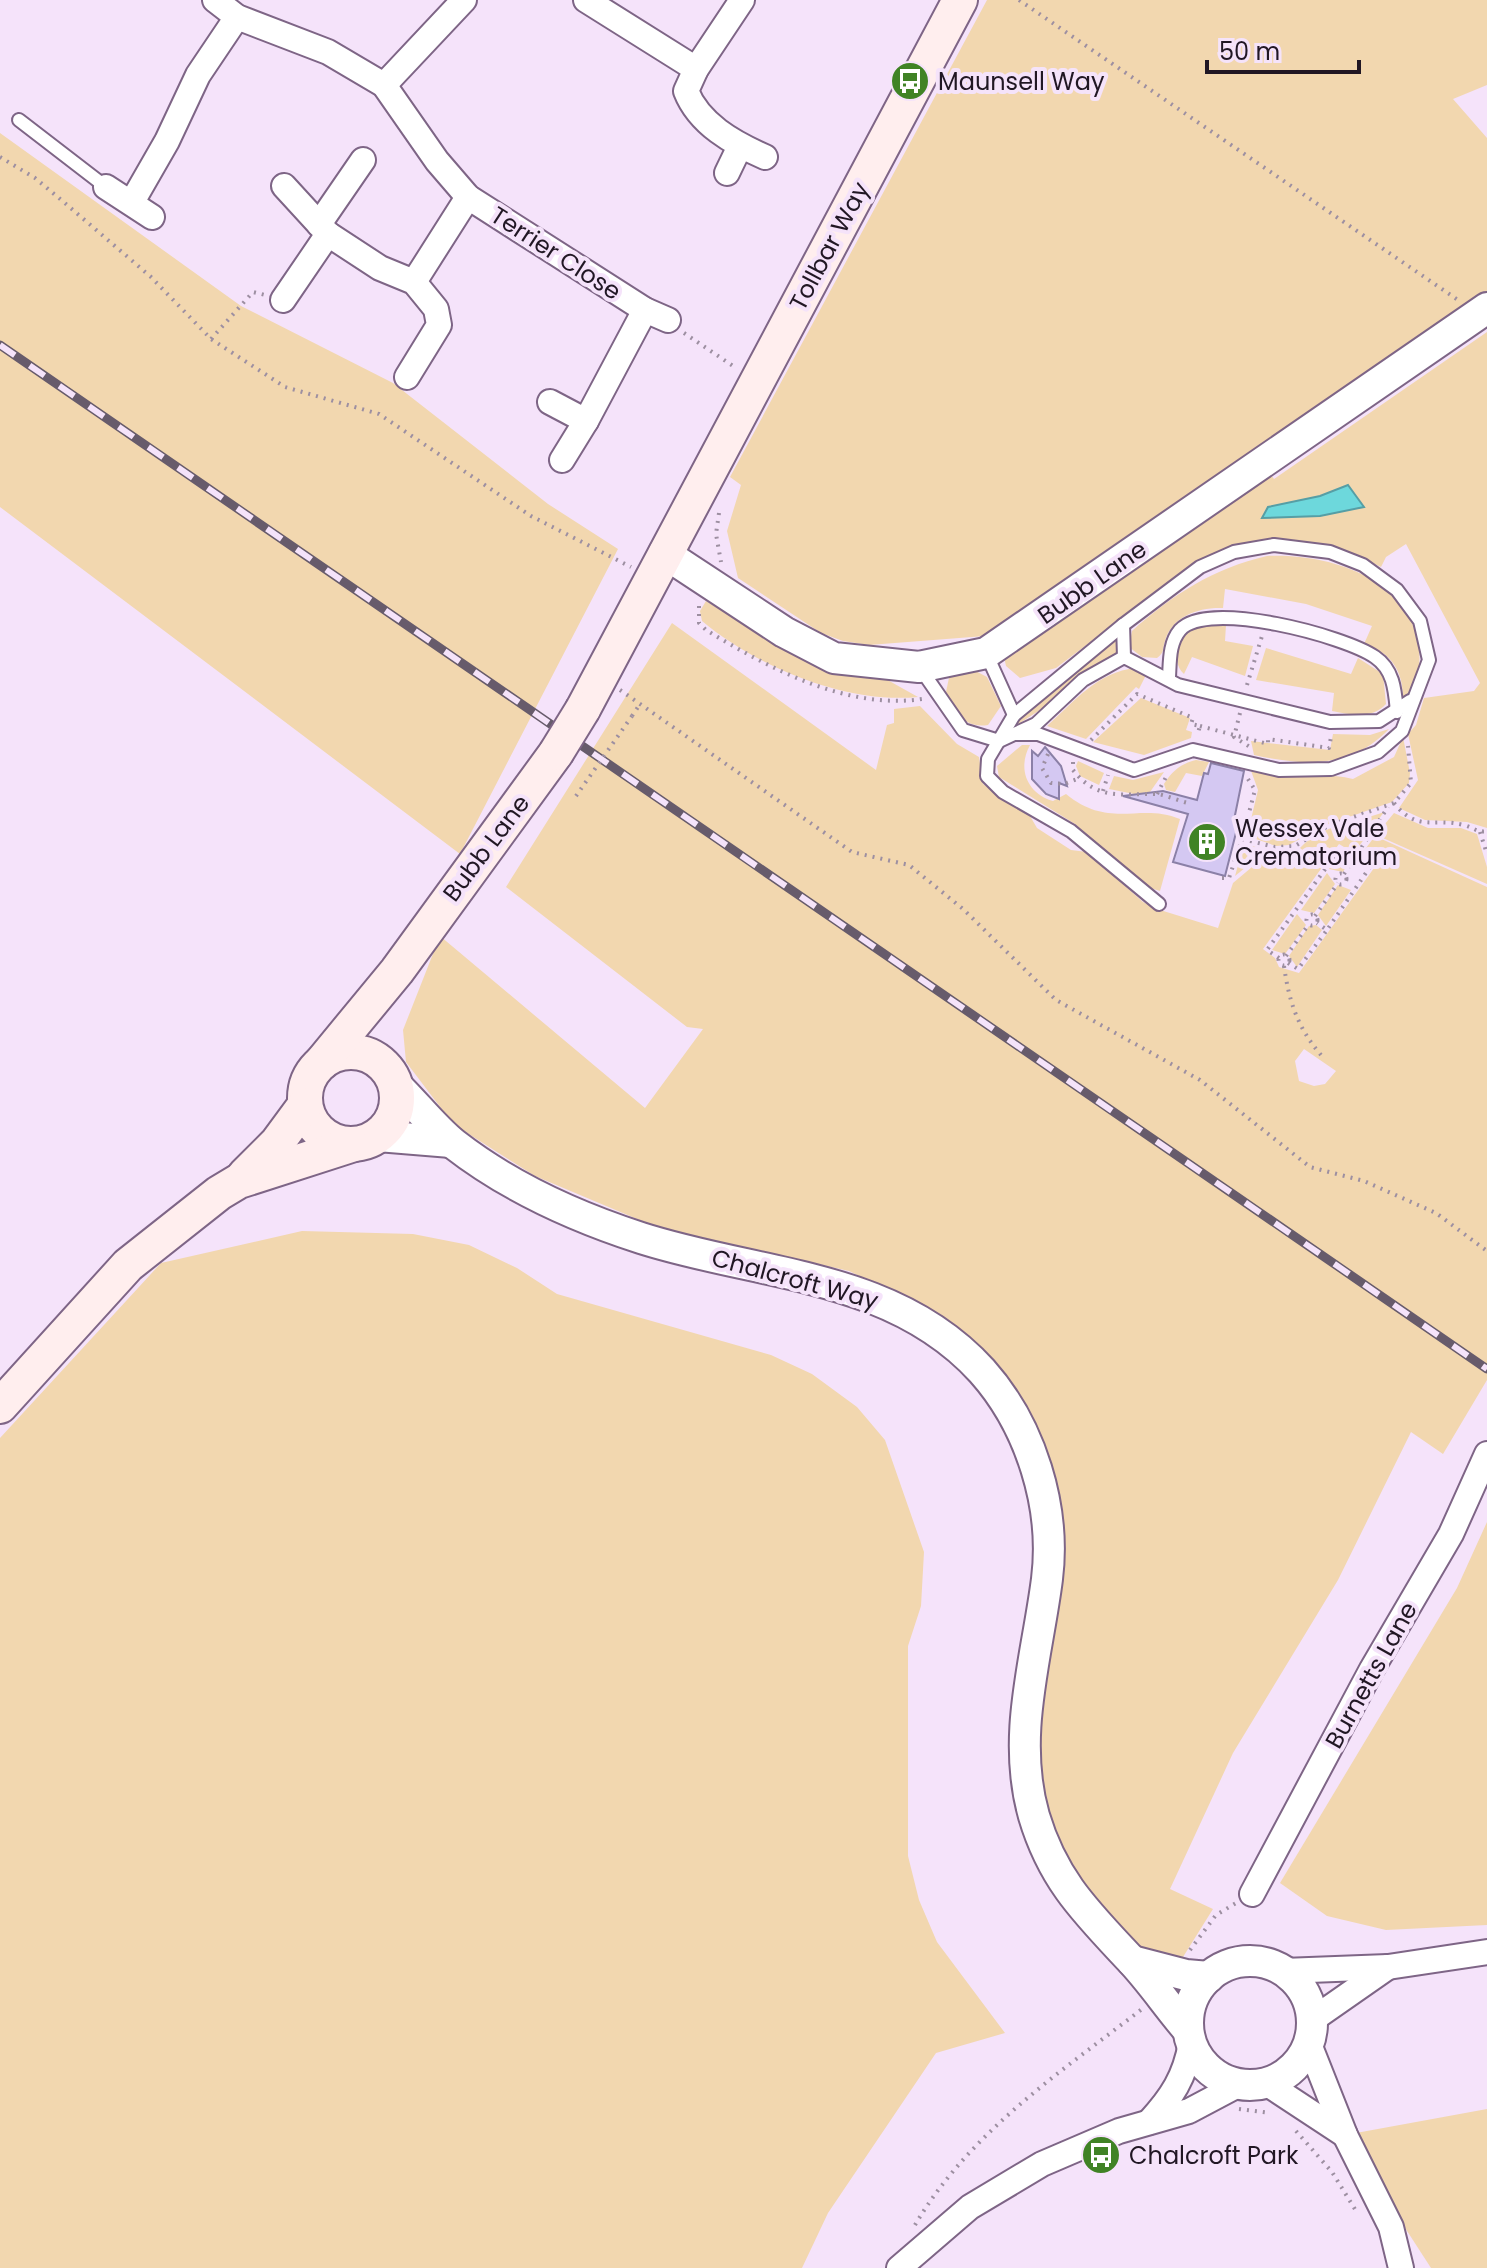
<svg xmlns="http://www.w3.org/2000/svg" width="1487" height="2268" font-family="Poppins,sans-serif">
<rect width="100%" height="100%" fill="#f5e3fa"/>
<g fill="#f2d7af" fill-rule="evenodd">
<polygon points="987,0 1487,0 1487,85 1453,99 1487,138 1487,295 985,636 869,645 843,641 821,633 738,578 727,531 741,485 730,477"/>
<polygon points="0,133 241,306 393,383 548,504 618,549 460,854 0,507"/>
<polygon points="1487,332 1487,828 1467,822 1425,820 1399,808 1418,780 1408,734 1416,725 1424,698 1474,691 1480,683 1406,544 1386,557 1381,567 1356,555 1297,541 1267,543 1195,563 1056,668 1020,678 1006,666 1003,652 1267,470 1274,479"/>
<path d="M1267 556C1326 553 1412 577 1419 649 1421 669 1417 685 1403 699 1403 671 1392 653 1364 644L1372 626 1306 604 1225 589 1223 608C1199 607 1172 616 1165 641 1162 650 1165 652 1157 658L1142 657 1129 647 1132 631C1172 595 1214 568 1267 556Z"/>
<path d="M706 601 799 657 857 675 884 678 918 697C846 704 757 667 702 621L700 611Z"/>
<path d="M672 623 876 770 887 725 894 723V709L920 706 957 744 979 757 983 784 1030 816 1037 828 1071 850 1087 852 1143 902 1157 909 1218 928 1233 883 1271 851H1296L1311 858 1300 848C1323 824 1354 823 1384 812L1354 853 1339 844 1263 949 1275 958 1279 967 1299 973 1374 868 1360 856 1375 836 1487 887V1380L1443 1454 1411 1432 1338 1580 1233 1753 1170 1889 1213 1909 1183 1957 1152 1952 1130 1941 1103 1916 1053 1839 1037 1769 1053 1493 925 1308 849 1271 656 1227 535 1176 453 1124 406 1062 403 1030 440 936 645 1108 703 1029 687 1027 506 887ZM1304 1049 1336 1071 1325 1084 1314 1086 1299 1081 1295 1061Z"/>
<path d="M1219 623 1226 625 1225 641 1253 646 1245 676 1192 657 1184 674C1169 660 1180 632 1199 626 1205 624 1213 624 1219 623Z"/>
<polygon points="1116,638 1119,653 1077,675 1054,701 1012,728 1017,719"/>
<path d="M1266 648 1351 674 1358 658 1383 674 1386 704C1373 719 1350 715 1332 711L1334 693 1256 680Z"/>
<path d="M970 668 987 677 1001 706 988 725C965 729 952 711 946 692L950 673Z"/>
<path d="M1136 668 1147 673 1139 689 1136 687 1086 739 1047 726C1075 701 1097 672 1136 668Z"/>
<polygon points="1141,698 1190,718 1186,730 1192,732 1191,738 1144,755 1093,742"/>
<path d="M1389 729C1351 769 1304 766 1254 755L1251 741 1330 750 1333 734 1370 735Z"/>
<path d="M1403 737 1410 773 1409 783 1392 802 1323 826 1289 845 1276 846 1247 836 1258 790 1250 768C1291 783 1319 770 1353 779L1394 757Z"/>
<path d="M1022 745H1030C1017 769 1027 793 1053 801L1066 794C1110 830 1140 802 1180 819L1160 891 1147 887 1075 824 999 777 997 766Z"/>
<path d="M1196 760 1209 762 1202 776 1186 773 1175 792 1166 790 1164 784C1172 771 1182 763 1196 760Z"/>
<polygon points="1078,761 1104,773 1099,785 1080,776 1076,766"/>
<polygon points="1164,772 1150,792 1134,794 1109,789 1114,776 1133,780"/>
<polygon points="1394,813 1428,828 1461,828 1477,834 1487,867 1487,884 1376,835"/>
<polygon points="1244,844 1267,850 1235,876"/>
<polygon points="1341,851 1351,858 1343,872 1329,869"/>
<polygon points="1327,873 1335,884 1314,913 1301,910"/>
<polygon points="1338,885 1351,890 1326,926 1318,915"/>
<polygon points="1297,914 1306,925 1285,954 1272,950"/>
<polygon points="1316,925 1322,930 1297,967 1289,956 1309,926"/>
<polygon points="302,1231 413,1234 469,1245 517,1268 557,1294 771,1355 812,1374 857,1407 885,1440 924,1552 921,1606 908,1646 908,1856 919,1900 937,1942 1005,2033 936,2053 828,2213 802,2268 0,2268 0,1438 161,1263"/>
<polygon points="1487,1522 1487,1925 1386,1930 1327,1916 1280,1883 1457,1588"/>
<polygon points="1487,2109 1487,2268 1431,2268 1345,2135"/>
</g>
<polygon fill="#6dd8dc" stroke="#569ea5" stroke-width="2" points="1348,485 1364,507 1320,516 1262,518 1268,507 1320,496"/>
<g fill="#d4c8f2" stroke="#8b80a7" stroke-width="2">
<polygon points="1045,747 1061,766 1067,786 1059,783 1059,799 1046,794 1032,779 1032,751 1038,756"/>
<polygon points="1211,763 1244,771 1234,820 1239,821 1225,876 1173,862 1188,814 1123,796 1163,791 1197,800 1204,773 1208,774"/>
</g>
<g fill="none" stroke-linecap="round" stroke-linejoin="round">
<defs>
<g id="service">
<polyline points="19,120 106,187"/>
<polyline points="986,653 1014,715 1123,625"/>
<polyline points="920,668 963,730 999,741 1036,724 1083,680 1124,657 1178,685 1330,722 1379,721 1410,701"/>
<path d="M1169 677C1170 661 1169 643 1180 630 1207 599 1345 636 1375 657 1394 670 1395 691 1397 712"/>
<polyline points="1014,715 988,759 987,776 1003,792 1071,831 1159,904"/>
<polyline points="1016,734 1038,734 1134,770 1193,750 1279,770 1331,769 1378,752 1402,731 1429,660 1420,621 1397,590 1363,565 1330,552 1274,545 1234,552 1200,567 1123,625 1124,657"/>
</g>
<g id="minor">
<polyline points="215,0 237,17 328,52 384,85 437,161 468,197 645,310 668,320"/>
<polyline points="586,0 696,69"/>
<path d="M742 0 696 69 686 91C699 124 733 143 765 157"/>
<polyline points="384,85 464,0"/>
<polyline points="727,173 740,146"/>
<polyline points="284,186 328,234 380,268 414,282 436,309 439,325 407,377"/>
<polyline points="106,187 152,217"/>
<polyline points="132,202 167,141 198,75 237,17"/>
<polyline points="319,224 363,160"/>
<polyline points="414,282 468,197"/>
<polyline points="283,300 328,234"/>
<polyline points="550,402 586,421"/>
<polyline points="562,460 586,421 645,310"/>
<polyline points="1252,1894 1372,1669 1451,1534 1487,1454"/>
<polyline points="1283,1971 1388,1967 1487,1952"/>
<polyline points="1312,2020 1388,1967"/>
<polyline points="1309,2044 1345,2135 1391,2227 1401,2268"/>
<polyline points="1266,2083 1345,2135"/>
<path d="M1149 2122C1172 2097 1185 2077 1191 2043"/>
<polyline points="899,2268 970,2207 1042,2164 1119,2131 1189,2111 1240,2084"/>
</g>
<g id="tertiary">
<polyline points="664,553 784,632 834,658 919,667 986,653 1487,308"/>
<path d="M395 1084C415 1103 433 1127 454 1144 508 1186 576 1217 641 1238 759 1276 893 1273 982 1371 1031 1426 1056 1507 1047 1579 1037 1658 1011 1736 1034 1816 1053 1880 1086 1912 1130 1959 1151 1981 1168 2007 1188 2030"/>
<polyline points="378,1136 451,1142"/>
<polyline points="1132,1961 1186,1975 1209,1977"/>
<circle cx="1250" cy="2023" r="62"/>
</g>
<g id="secondary">
<polyline points="583,709 960,0"/>
<circle cx="351" cy="1098" r="46"/>
<polyline points="322,1062 397,971 556,753"/>
<polyline points="245,1175 277,1143 305,1105"/>
<polyline points="0,1406 128,1265 219,1193 239,1181 351,1145"/>
</g>
</defs>
<use href="#service" stroke="#7e6586" stroke-width="16"/>
<use href="#minor" stroke="#7e6586" stroke-width="28"/>
<use href="#tertiary" stroke="#7e6586" stroke-width="34"/>
<use href="#secondary" stroke="#7e6586" stroke-width="38"/>
<g stroke="#9d8fa1" stroke-width="4" stroke-dasharray="2 6" stroke-linecap="butt">
<polyline points="1019,0 1458,300"/>
<polyline points="0,157 35,178 66,204 151,277 211,339 285,387 379,414 531,516 631,567"/>
<polyline points="684,333 736,368"/>
<polyline points="211,339 253,292 265,295"/>
<polyline points="719,513 716,534 721,562"/>
<path d="M699 606V623L706 630C769 668 846 710 922 699"/>
<polyline points="1247,685 1262,636"/>
<polyline points="620,690 852,852 909,865 963,909 1056,1000 1200,1080 1310,1167 1364,1181 1436,1213 1487,1251"/>
<polyline points="1240,713 1234,737 1250,747"/>
<polyline points="632,716 640,704"/>
<polyline points="1200,726 1268,744 1268,739 1329,748 1331,737"/>
<polyline points="1091,740 1137,694 1193,718 1191,724 1200,726 1197,736"/>
<polyline points="1048,754 1042,768 1051,783 1064,784 1080,778"/>
<path d="M1073 762V770C1098 802 1123 793 1157 794 1166 795 1179 801 1188 803"/>
<polyline points="1248,779 1255,790 1242,839 1275,847 1295,846 1330,825 1394,803 1411,783 1408,746"/>
<polyline points="1103,791 1108,775"/>
<polyline points="1157,794 1166,777"/>
<path d="M1394 803C1418 833 1434 817 1463 825 1473 827 1477 833 1487 831"/>
<polyline points="1480,832 1487,854"/>
<circle cx="1341" cy="879" r="5.5"/>
<polyline points="1344,874 1388,807"/>
<polyline points="1222,878 1229,878 1242,839"/>
<circle cx="1312" cy="920" r="5.5"/>
<polyline points="1315,916 1338,883"/>
<circle cx="1284" cy="960" r="5.5"/>
<polyline points="1286,956 1309,924"/>
<polyline points="1279,958 1267,950 1341,847 1370,867 1327,930 1317,923"/>
<polyline points="1288,963 1298,969 1327,930"/>
<path d="M1284 966C1289 1001 1297 1027 1321 1055"/>
<polyline points="1190,1950 1216,1915 1236,1903"/>
<polyline points="1239,2109 1270,2113"/>
<polyline points="1296,2131 1332,2172 1358,2214"/>
<path d="M915 2225C969 2133 1059 2073 1142 2009"/>
</g>
<use href="#service" stroke="#fff" stroke-width="12"/>
<use href="#minor" stroke="#fff" stroke-width="24"/>
<use href="#tertiary" stroke="#fff" stroke-width="30"/>
<use href="#secondary" stroke="#fee" stroke-width="34"/>
<defs>
<polyline id="rail" points="0,345 1487,1369"/>
</defs>
<use href="#rail" stroke="#675b6b" stroke-width="9"/>
<use href="#rail" stroke="#f5e3fa" stroke-width="6" stroke-dasharray="18" stroke-linecap="butt"/>
<defs>
<polyline id="secondary-bridge" points="556,753 583,709"/>
</defs>
<use href="#secondary-bridge" stroke="#7e6586" stroke-width="38" stroke-linecap="butt"/>
<polyline stroke="#9d8fa1" stroke-width="4" stroke-dasharray="2 6" stroke-linecap="butt" points="576,796 632,716"/>
<use href="#secondary-bridge" stroke="#fee" stroke-width="34"/>
</g>
<defs>
<symbol id="bus-disc" viewBox="-11 -11 22 22"><circle r="9.5" fill="#408325" stroke="#f5e3fa"/><path d="M-5-6H5V4H4V6H2V4H-2V6H-4V4H-5ZM-3.5-4V0h7V-4ZM-3.5 1.2v1.5H-2V1.2ZM2 1.2v1.5H3.5V1.2Z" fill="#fff"/></symbol>
<symbol id="building-disc" viewBox="-11 -11 22 22"><circle r="9.5" fill="#408325" stroke="#f5e3fa"/><path d="M-4-6H4V6H1V3H-1V6H-4ZM-2.5-4.3h1.7v1.8h-1.7ZM.8-4.3h1.7v1.8H.8ZM-2.5-1h1.7V.8h-1.7ZM.8-1h1.7V.8H.8Z" fill="#fff"/></symbol>
</defs>
<g fill-rule="evenodd">
<use href="#bus-disc" x="888" y="59" width="44" height="44"/>
<use href="#building-disc" x="1185" y="820" width="44" height="44"/>
<use href="#bus-disc" x="1079" y="2133" width="44" height="44"/>
</g>
<g text-anchor="middle" dominant-baseline="central" stroke-width="8" stroke-linejoin="round" paint-order="stroke">
<g font-size="24" fill="#211724" stroke="#f5e3fa" text-anchor="start">
<text x="938" y="81">Maunsell Way</text>
<text x="1235" y="828">Wessex Vale<tspan x="1235" dy="28">Crematorium</tspan></text>
<text x="1129" y="2155">Chalcroft Park</text>
</g>
<g font-size="24" fill="#211724" stroke="#f5e3fa">
<text transform="translate(829 246) rotate(-62)">Tollbar Way</text>
<text transform="translate(556 253) rotate(33)">Terrier Close</text>
<text transform="translate(1092 582) rotate(-35)">Bubb Lane</text>
<text transform="translate(486 848) rotate(-53)">Bubb Lane</text>
<text transform="translate(795 1279) rotate(15)">Chalcroft Way</text>
<text transform="translate(1371 1675) rotate(-61)">Burnetts Lane</text>
</g>
</g>
<path d="M1207 60v12h152v-12" fill="none" stroke="#211724" stroke-width="4"/>
<text x="1219" y="60" font-size="24" fill="#211724" stroke="#f5e3fa" stroke-width="6" paint-order="stroke">50 m</text>
</svg>
